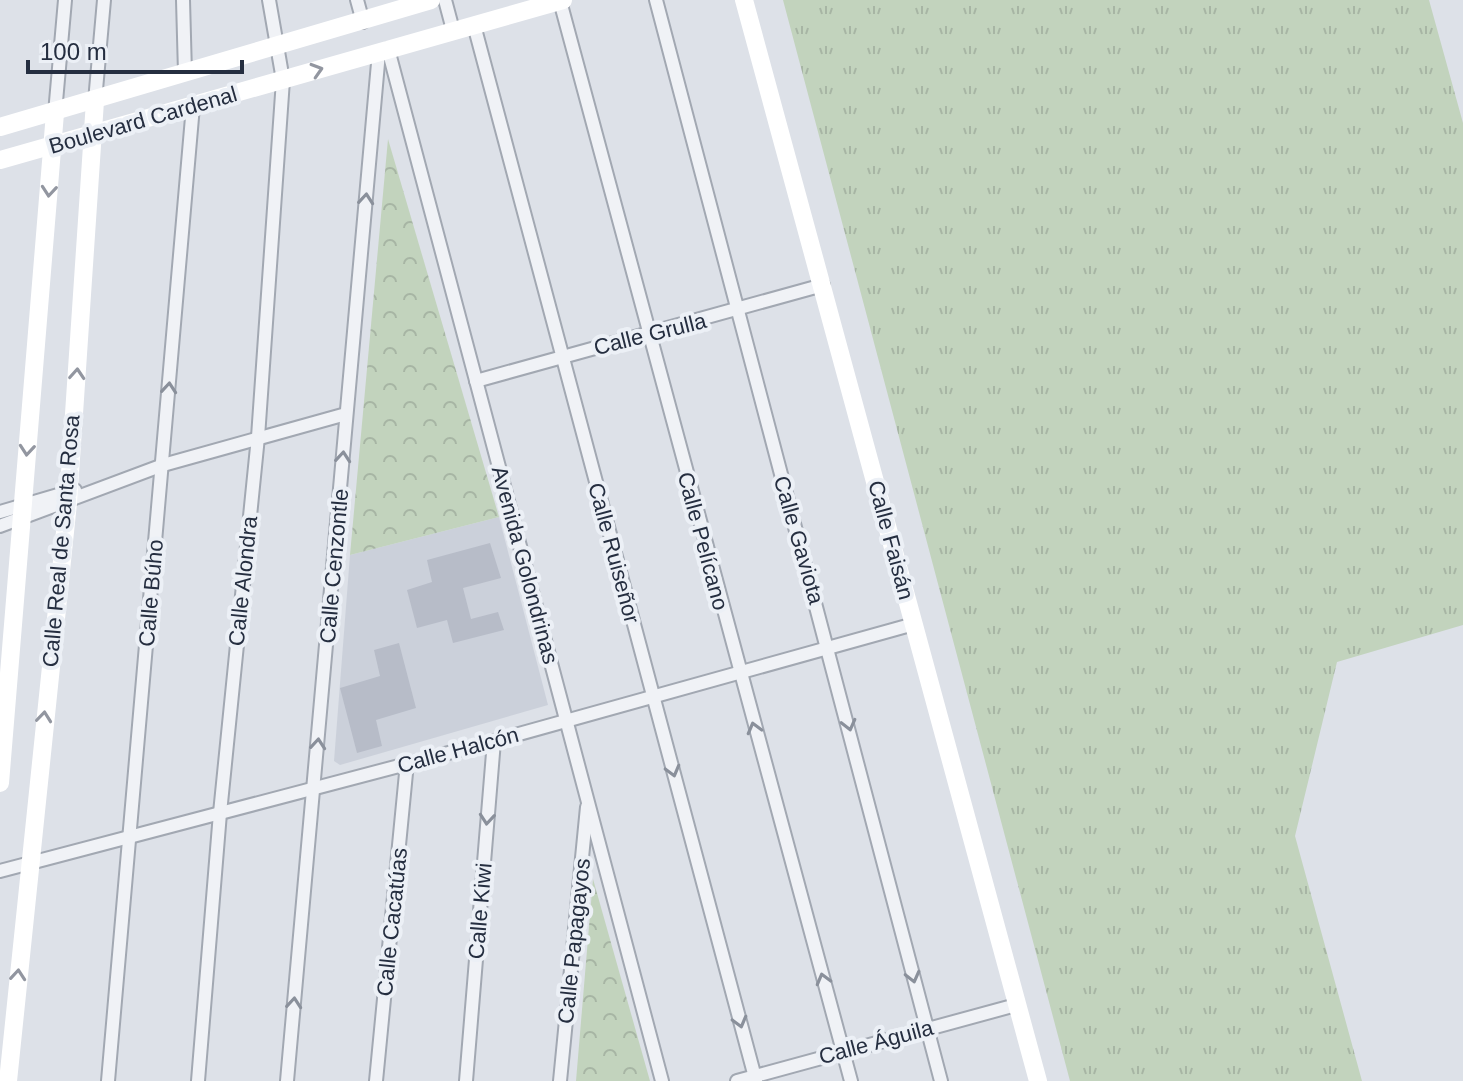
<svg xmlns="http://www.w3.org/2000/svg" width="1463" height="1081" font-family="Helvetica,sans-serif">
<defs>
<pattern id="grass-tufts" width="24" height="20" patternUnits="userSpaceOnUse" patternTransform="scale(2)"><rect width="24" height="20" fill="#c2d3bd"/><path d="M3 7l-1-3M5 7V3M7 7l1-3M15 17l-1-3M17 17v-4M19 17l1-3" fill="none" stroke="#a7b5a4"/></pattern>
<pattern id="park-crowns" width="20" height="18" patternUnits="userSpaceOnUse" patternTransform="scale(2)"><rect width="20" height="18" fill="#c2d3bd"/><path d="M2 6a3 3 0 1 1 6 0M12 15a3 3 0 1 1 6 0" fill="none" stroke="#a7b5a4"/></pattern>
</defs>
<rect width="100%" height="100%" fill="#dde1e8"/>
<polygon fill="#cbd0da" points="499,517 548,705 340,765 334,761 350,555"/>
<polygon fill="url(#grass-tufts)" points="783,0 1429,0 1463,123 1463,625 1337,662 1295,836 1362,1081 1070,1081"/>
<g fill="url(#park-crowns)">
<polygon points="388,139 499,517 350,555"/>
<polygon points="593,879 650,1081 576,1081"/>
</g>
<g fill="#b7bcc8">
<polygon points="490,543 501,578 463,588 471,619 498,612 504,630 453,643 447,620 417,628 407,590 432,582 427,560"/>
<polygon points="399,643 416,708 376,720 382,746 357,753 340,688 380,676 374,650"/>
</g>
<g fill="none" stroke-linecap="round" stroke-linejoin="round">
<defs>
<g id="street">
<polyline points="183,0 185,73"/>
<polyline points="357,0 363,22"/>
<polyline points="445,0 453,30"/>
<polyline points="656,0 941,1081"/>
<polyline points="560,1 851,1081"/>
<polyline points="474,25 756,1081"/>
<polyline points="388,49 662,1081"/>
<polyline points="95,101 104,0"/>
<polyline points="55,113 65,0"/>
<polyline points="476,381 823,285"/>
<polyline points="0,512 75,490"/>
<polyline points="0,526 163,465 346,414"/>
<polyline points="0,871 494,741 914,624"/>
<polyline points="108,1081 193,106"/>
<polyline points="198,1081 220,813 258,437 283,80 269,0"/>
<polyline points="287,1081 379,52"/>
<polyline points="376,1081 407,763"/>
<polyline points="466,1081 494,741"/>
<polyline points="560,1081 587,807"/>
<polyline points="737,1081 1016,1005"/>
</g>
</defs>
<use href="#street" stroke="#a2a8b2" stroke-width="16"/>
<use href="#street" stroke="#f0f2f6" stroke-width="12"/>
<g stroke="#fff" stroke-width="18">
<polyline points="744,0 1038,1081"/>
<polyline points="0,127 431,0"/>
<polyline points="0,160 563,0"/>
<polyline points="0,783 55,113"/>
<polyline points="8,1081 68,503 95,101"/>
</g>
</g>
<defs><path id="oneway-chevron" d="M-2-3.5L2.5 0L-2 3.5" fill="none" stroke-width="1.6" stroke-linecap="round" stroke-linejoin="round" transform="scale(2)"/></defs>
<g stroke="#9296a0">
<use href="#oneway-chevron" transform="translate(317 70) rotate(-17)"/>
<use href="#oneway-chevron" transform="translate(49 191) rotate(95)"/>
<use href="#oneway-chevron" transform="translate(77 374) rotate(-86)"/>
<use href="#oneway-chevron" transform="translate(27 450) rotate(95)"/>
<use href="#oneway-chevron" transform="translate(44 717) rotate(-84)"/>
<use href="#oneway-chevron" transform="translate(18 975) rotate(-85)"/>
</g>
<g stroke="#8a909b">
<use href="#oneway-chevron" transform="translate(366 199) rotate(-85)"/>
<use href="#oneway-chevron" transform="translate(169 388) rotate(-85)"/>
<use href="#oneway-chevron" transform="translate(343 457) rotate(-85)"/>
<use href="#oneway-chevron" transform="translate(849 725) rotate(76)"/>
<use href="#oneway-chevron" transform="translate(754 728) rotate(-105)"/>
<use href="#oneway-chevron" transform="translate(318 744) rotate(-85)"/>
<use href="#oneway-chevron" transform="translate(673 771) rotate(75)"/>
<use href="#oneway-chevron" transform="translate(487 819) rotate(95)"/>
<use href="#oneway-chevron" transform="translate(913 977) rotate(76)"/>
<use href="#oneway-chevron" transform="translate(823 979) rotate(-105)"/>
<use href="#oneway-chevron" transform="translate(294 1003) rotate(-85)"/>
<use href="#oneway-chevron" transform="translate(740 1022) rotate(75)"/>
</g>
<g text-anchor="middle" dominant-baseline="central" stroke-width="8" stroke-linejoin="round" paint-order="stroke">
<g font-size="22" fill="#252e40" stroke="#ecf0f6">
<text transform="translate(143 120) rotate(-16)">Boulevard Cardenal</text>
<text transform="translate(650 334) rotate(-14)">Calle Grulla</text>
<text transform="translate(799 540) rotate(74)">Calle Gaviota</text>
<text transform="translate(891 540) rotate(75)">Calle Faisán</text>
<text transform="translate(61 541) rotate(-85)">Calle Real de Santa Rosa</text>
<text transform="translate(703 541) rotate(75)">Calle Pelícano</text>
<text transform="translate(614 553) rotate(75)">Calle Ruiseñor</text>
<text transform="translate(525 565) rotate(75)">Avenida Golondrinas</text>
<text transform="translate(334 566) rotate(-85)">Calle Cenzontle</text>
<text transform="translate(243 581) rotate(-84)">Calle Alondra</text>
<text transform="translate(151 593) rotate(-85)">Calle Búho</text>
<text transform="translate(458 750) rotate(-15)">Calle Halcón</text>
<text transform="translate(480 911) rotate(-85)">Calle Kiwi</text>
<text transform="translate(392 922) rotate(-84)">Calle Cacatúas</text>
<text transform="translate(574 941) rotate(-84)">Calle Papagayos</text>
<text transform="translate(876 1042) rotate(-15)">Calle Águila</text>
</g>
</g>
<path d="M28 60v12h214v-12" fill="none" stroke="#252e40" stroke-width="4"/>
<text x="40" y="60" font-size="24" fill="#252e40" stroke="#ecf0f6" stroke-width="6" paint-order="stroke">100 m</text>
</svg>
